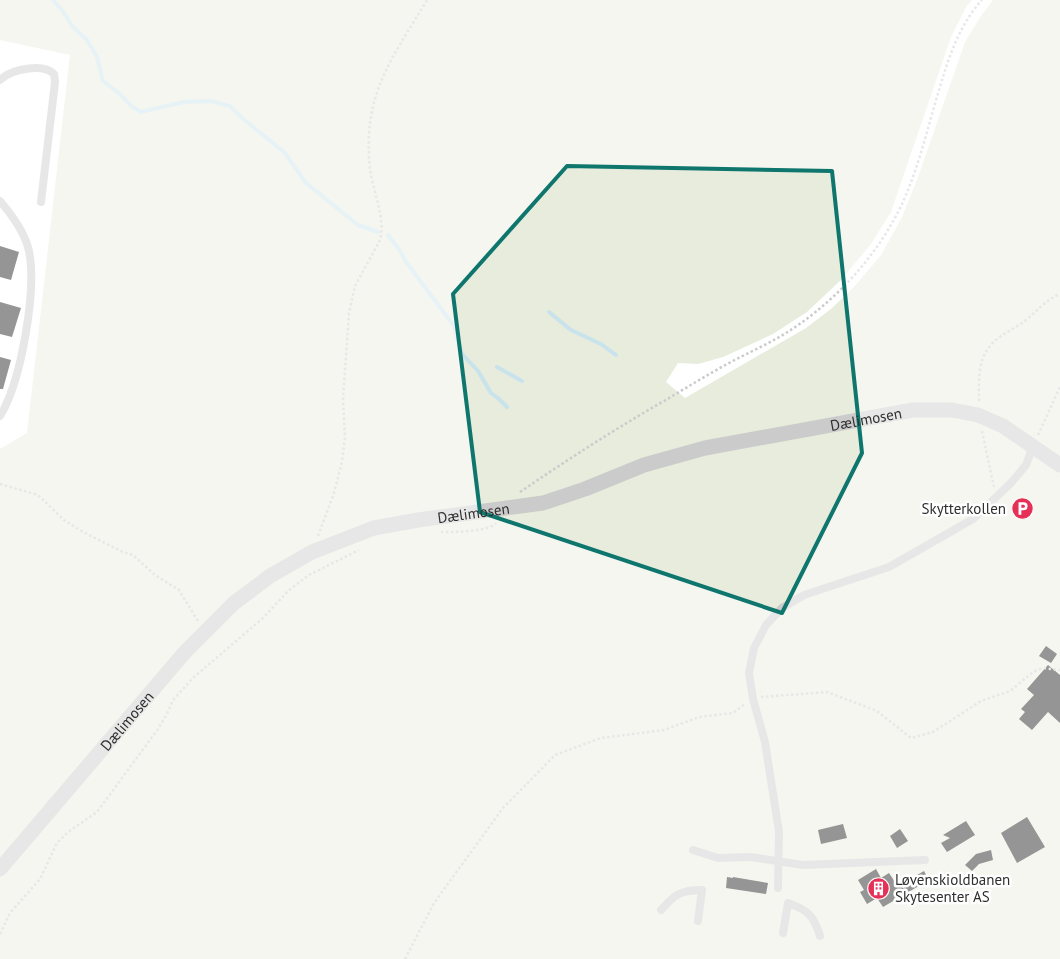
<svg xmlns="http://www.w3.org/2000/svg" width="1060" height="959" font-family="'PT Sans',sans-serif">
<rect width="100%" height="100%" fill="#fff"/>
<polygon fill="#e7ecdc" points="0,0 972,0 966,7 951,37 891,212 871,244 842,279 807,312 773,334 723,357 698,364 678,363 666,382 685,398 806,328 831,309 854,287 881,255 902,217 917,180 965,42 981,16 993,0 1060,0 1060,959 0,959 0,449 27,433 70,55 0,40"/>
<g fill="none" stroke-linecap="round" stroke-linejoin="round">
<g stroke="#c8e3ec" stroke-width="4">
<polyline points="53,0 62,10 72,26 87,40 97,57 103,81 120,94 131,106 141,112 184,102 211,101 230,106 241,117 284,152 306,183 358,225 378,232"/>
<polyline points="388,235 399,249 406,262 454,326 462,354 478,371 491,393 499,399 507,407"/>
<polyline points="549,312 571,330 601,344 616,355"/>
<polyline points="497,367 522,381"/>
</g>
</g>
<g fill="#151515">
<polygon points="0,246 19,252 11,280 0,277"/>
<polygon points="0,302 21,308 12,337 0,334"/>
<polygon points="0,357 11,360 3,389 0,389"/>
<polygon points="1046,646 1057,654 1051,663 1039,656"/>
<polygon points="1048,665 1060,675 1060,723 1048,712 1032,730 1019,719 1025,712 1021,709 1034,695 1027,689"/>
<polygon points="1027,817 1045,847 1017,863 1001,833"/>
<polygon points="966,821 975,835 947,852 941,843 950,838 943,835"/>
<polygon points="843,824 847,838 821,844 818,830"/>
<polygon points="900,829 908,841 897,848 890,836"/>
<polygon points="991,850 993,860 979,864 972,871 965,865 976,854"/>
<polygon points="876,869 881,878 889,873 897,885 902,882 903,883 924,871 929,880 883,907 877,898 867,904 860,892 864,890 858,880"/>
<polygon points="727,877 733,878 733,877 768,883 766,894 726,888"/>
</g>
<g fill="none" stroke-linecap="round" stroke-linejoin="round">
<g stroke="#cbcbcb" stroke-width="2.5" stroke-dasharray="2.5 2.5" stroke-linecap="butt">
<path d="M979 401C979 383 977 360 991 345 1000 334 1015 329 1026 320 1038 310 1046 300 1060 294"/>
<polyline points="982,431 994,487"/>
<polyline points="1038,435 1060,387"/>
<polyline points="0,484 38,495 64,520 83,532 123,552 133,555 155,575 179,590 198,621"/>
<path d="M520 492C567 460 615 429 664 401 686 388 707 375 729 363 748 353 768 344 786 333 828 307 868 266 892 223 916 182 926 132 940 87 949 56 960 24 982 0"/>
<path d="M441 532C453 532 489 532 496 523"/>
<path d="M318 536 334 493 342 462 345 437 343 399 349 313 355 286 380 240C386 220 373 191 370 169 362 95 391 60 427 0"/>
<polyline points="761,697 827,692 877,711 911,738 933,732 981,701 1010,691 1033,672 1043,668 1060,670"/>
<polyline points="0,934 10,913 40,879 57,843 68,832 97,812 158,729 167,714 173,700 193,678 263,618 289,590 309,575 359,550"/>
<polyline points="405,959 434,903 503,808 555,755 601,738 664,730 699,717 733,713 745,704"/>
</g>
<g stroke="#cbcbcb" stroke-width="8">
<path d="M0 80C11 69 43 63 54 74L55 82 41 202"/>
<path d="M0 201C12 215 25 232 29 251 37 291 21 382 0 416"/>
<polyline points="693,850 718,858 751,857 803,865 925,860"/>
<polyline points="778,888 779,832 765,742 753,699 749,673 754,648 766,625 782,608 804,595 889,567 973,519 1011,483 1026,465 1033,446"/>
<path d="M661 910C675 894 681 890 702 890L698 921"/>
<path d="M783 933 788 903C808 910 814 916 820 936"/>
</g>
<path stroke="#cbcbcb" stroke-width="15" id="s1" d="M0 869 185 652 234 603 270 576 312 552 374 528 418 520 543 503 585 489 644 465 705 448 913 410H952L978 415 1003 426 1060 465"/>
</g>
<path d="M0 0H1060V959H0ZM567 166 832 171 862 453 782 613 480 512 453 294Z" fill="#fff" fill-opacity=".55" fill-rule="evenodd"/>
<path fill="none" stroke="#0f766e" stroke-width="4" stroke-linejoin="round" d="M567 166 832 171 862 453 782 613 480 512 453 294Z"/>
<defs>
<symbol id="parking-disc" viewBox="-11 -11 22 22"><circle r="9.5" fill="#e53058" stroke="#fff"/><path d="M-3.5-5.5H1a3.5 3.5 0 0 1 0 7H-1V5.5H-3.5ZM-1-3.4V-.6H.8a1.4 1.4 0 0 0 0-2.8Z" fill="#fff"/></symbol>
<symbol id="building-disc" viewBox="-11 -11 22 22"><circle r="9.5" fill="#e53058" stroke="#fff"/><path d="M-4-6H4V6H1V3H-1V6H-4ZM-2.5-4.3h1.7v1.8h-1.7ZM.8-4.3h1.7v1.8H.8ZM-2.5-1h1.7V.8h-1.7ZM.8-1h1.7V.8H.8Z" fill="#fff"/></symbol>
</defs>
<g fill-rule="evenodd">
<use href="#parking-disc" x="1010" y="496" width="25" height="25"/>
<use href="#building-disc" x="866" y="876" width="25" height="25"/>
</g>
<g text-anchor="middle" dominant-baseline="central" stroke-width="5" stroke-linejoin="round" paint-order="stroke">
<g font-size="15" fill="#2e2e2e" stroke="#fff">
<text stroke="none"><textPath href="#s1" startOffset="1020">Dælimosen</textPath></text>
<text stroke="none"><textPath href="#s1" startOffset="615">Dælimosen</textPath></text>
<text stroke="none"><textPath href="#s1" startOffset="195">Dælimosen</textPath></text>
</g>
<g font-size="15" fill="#2e2e2e" stroke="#fff" text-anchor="end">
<text x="1006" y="508">Skytterkollen</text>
<text x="895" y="879" text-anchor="start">Løvenskioldbanen<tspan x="895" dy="17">Skytesenter AS</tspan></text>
</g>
</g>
</svg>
